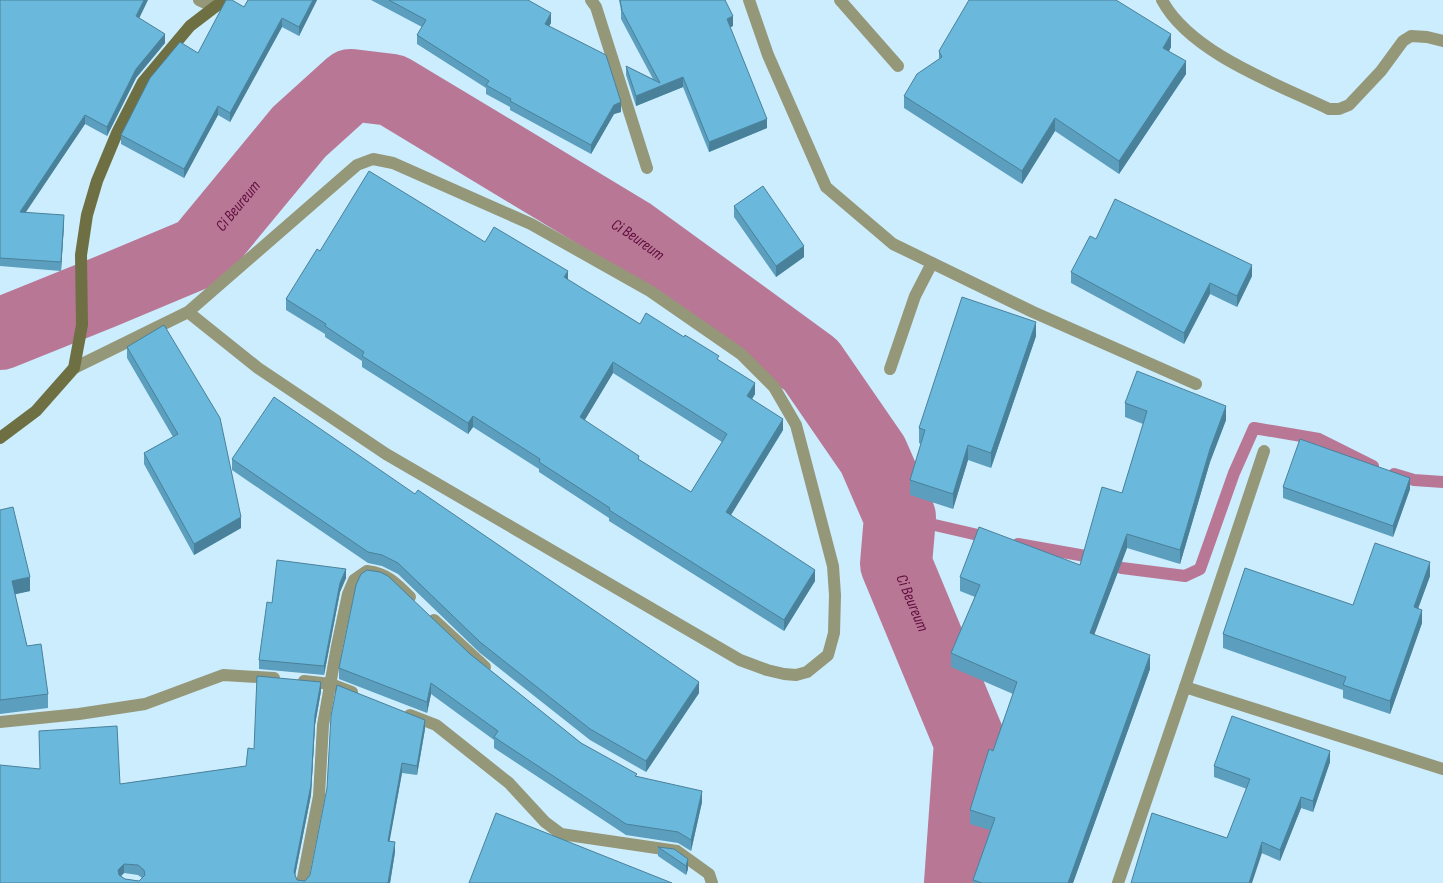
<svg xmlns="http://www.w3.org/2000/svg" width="1443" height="883" font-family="'Sofia Sans Condensed',sans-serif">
<rect width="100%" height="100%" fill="#ccedfe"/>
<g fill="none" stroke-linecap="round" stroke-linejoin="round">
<g stroke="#b97796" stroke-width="12">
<polyline points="1394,474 1414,480 1443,482"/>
<polyline points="900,517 991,538"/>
<polyline points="1018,544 1091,557 1122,568 1185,576 1200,569 1234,473 1254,428 1319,439 1373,466"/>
</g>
<path stroke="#b97796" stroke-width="72" id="s1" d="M0 334 102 293 200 252 299 132 351 85 392 90 631 234 811 365 873 455 900 517 896 564 970 742 960 883"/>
<polyline stroke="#959779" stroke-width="12" points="890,369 915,296 932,263"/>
<g stroke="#959779" stroke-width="12">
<polyline points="199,0 214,7"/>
<polyline points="591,0 596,7 647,168"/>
<polyline points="749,0 768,55 826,187 893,244 1033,312 1196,384"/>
<polyline points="840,0 898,66"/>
<path d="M1162 0C1190 53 1277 84 1329 109H1339L1349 105 1381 71 1403 41 1411 36 1427 37 1443 41"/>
<polyline points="74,368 188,312 357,165 373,159 393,163 531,224 650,291 741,354 774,387 796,425 833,566 835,595 834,633 828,655 807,672 796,675 784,674 767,670 740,660 386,454 258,368 188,312"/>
<polyline points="434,620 485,667"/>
<polyline points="304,681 331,684 352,692"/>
<polyline points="1185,687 1264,451"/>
<polyline points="410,715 436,725 509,783 545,822 561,834 677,851 709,874 712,883"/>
<polyline points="0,722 79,714 145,704 223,675 274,678"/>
<path d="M302 883 319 796 323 725 337 646 348 594 354 580 367 571C388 574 396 583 410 597"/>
<polyline points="1118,883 1185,687 1443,769"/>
</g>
<polyline stroke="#6e7044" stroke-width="12" points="0,438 36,411 74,368 82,325 81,255 87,215 97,181 117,133 143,82 190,26 224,0"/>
</g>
<g fill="#5b9ebd" fill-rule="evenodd">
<polygon points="0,0 139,18 165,43 136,78 107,136 85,124 25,212 64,224 61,271 0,266"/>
<polygon points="248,0 317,0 299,36 282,27 230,122 218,115 184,178 121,144 121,135 198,53 244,7"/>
<polygon points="371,0 528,0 551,23 549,26 621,112 614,114 591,154 510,110 510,107 486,94 486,88 417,44 417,35 422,27"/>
<polygon points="619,0 725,0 733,26 730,27 767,128 709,152 683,87 636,106 626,75 626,66 653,79 621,19 621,10"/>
<polygon points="1171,47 1169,52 1186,74 1119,174 1055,131 1022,184 904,108 904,96 939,59 939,51"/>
<polygon points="734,206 804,257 776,277 734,217"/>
<polygon points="1096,239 1252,276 1237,307 1210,294 1184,344 1071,283 1071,272"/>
<path d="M485 242 568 280 640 324 719 361 755 394 752 399 783 430 731 515 815 581 784 631 609 521V518L539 472V469L473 427 468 434 362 367V361L325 337V334L286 310V299L320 251ZM613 373 722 442 691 492 639 460 584 421Z"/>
<polygon points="1036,336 991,468 968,460 953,509 910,495 910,480 921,444 919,443 919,428"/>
<polygon points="127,347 241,528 194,555 144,464 144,453 173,437 127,358"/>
<polygon points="1125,403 1226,420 1210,462 1180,564 1127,548 1094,634 1150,669 1073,883 973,883 973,880 990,830 970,824 970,810 993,751 1013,694 951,667 951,653 975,597 960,591 960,577 1080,565 1122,493 1143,424 1125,417"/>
<polygon points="232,459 699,693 646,772 590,740 480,653 398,574 382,566 368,563 232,470"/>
<polygon points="1283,487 1410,489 1393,537 1283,498"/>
<polygon points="0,510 30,591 15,594 27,646 48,694 48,708 0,714"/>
<polygon points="1430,576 1418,608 1422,623 1390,714 1343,698 1343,690 1223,648 1223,634 1353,605"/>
<polygon points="346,578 340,592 324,675 259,669 259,660 272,603"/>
<polygon points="470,654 581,743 637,776 702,802 691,851 678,843 626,835 494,748 494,740 431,694 427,713 339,679 339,668"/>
<path d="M321 691 315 725 311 795 295 875 297 880 305 881 425 729 417 775 402 773 389 841 395 852 390 883H0L120 784 246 766 254 749ZM124 873 138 875 142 878 139 881 125 879 121 876Z"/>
<polygon points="1330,762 1313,812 1301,808 1280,861 1227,838 1247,789 1214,777 1214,766"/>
<polygon points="658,847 688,859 688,869 686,875 658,856"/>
</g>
<g fill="#4a819a">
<polygon points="144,0 148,0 136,25 136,16"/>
<polygon points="313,0 317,0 299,36 299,27"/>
<polygon points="551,13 551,23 545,33 545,24"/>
<polygon points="733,16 733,26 727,29 727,19"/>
<polygon points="282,18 282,27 230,122 230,113"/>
<polygon points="165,34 165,43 136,78 107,136 107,127 136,69"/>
<polygon points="1171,34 1171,47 1163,61 1163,48"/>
<polygon points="1186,61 1186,74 1119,174 1119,161"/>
<polygon points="683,77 683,87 636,106 636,96"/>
<polygon points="621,102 621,112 614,114 591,154 591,145 614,105"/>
<polygon points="218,106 218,115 184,178 184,169"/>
<polygon points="85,115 85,124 20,221 20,212"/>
<polygon points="1055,118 1055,131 1022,184 1022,171"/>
<polygon points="767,119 767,128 709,152 709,142"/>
<polygon points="64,215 64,224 61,271 61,262"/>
<polygon points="804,246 804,257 776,277 776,266"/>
<polygon points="1252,265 1252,276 1237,307 1237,296"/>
<polygon points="568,271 568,282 564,277"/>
<polygon points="1210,283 1210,294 1184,344 1184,333"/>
<polygon points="1036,322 1036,336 991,468 991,453"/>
<polygon points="613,362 613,373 580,428 580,417"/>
<polygon points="755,383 755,394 747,407 747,396"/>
<polygon points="1226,406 1226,420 1210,462 1180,564 1180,550 1210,449"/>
<polygon points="473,416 473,427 468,434 468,423"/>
<polygon points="783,419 783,430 726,523 726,512"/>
<polygon points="968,445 968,460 953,509 953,494"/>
<polygon points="1410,478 1410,489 1393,537 1393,526"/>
<polygon points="241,517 241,528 194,555 194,544"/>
<polygon points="1127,534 1127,548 1090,646 1090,633"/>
<polygon points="1430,562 1430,576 1414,620 1414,607"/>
<polygon points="346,569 346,578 340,592 324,675 324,666 340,583"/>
<polygon points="815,570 815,581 784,631 784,620"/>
<polygon points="30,577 30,591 12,595 12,581"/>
<polygon points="1422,610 1422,623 1390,714 1390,701"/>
<polygon points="1150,655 1150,669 1073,883 1068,883"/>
<polygon points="321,682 321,691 315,725 311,795 294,881 294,872 315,715"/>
<polygon points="699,682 699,693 646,772 646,761"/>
<polygon points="431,683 431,694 427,713 427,702"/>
<polygon points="425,720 425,729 417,775 417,766"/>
<polygon points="1330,751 1330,762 1313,812 1313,801"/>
<polygon points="402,763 402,773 388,850 388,841"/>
<polygon points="702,791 702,802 691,851 691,840"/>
<polygon points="1301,797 1301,808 1280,861 1280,850"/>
<polygon points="395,842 395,852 390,883 388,883"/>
<polygon points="1262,842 1262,853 1252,883 1249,883"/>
<polygon points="688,859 688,869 686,875 686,866"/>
<polygon points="124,864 124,873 118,879 118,870"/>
</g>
<g fill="#6ab8dc" stroke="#4a819a" fill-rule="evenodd">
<polygon points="0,0 144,0 136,16 165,34 136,69 107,127 85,115 20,212 64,215 61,262 0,258"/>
<polygon points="226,0 232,0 244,7 248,0 313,0 299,27 282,18 230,113 218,106 184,169 121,135 150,78 180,42 198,53"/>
<polygon points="389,0 528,0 551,13 545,24 606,55 621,102 614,105 591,145 510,101 511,99 486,85 489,81 417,35 426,20"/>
<polygon points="620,0 725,0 733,16 727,19 767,119 709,142 683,77 636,96 626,66 660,83 621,9 622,10"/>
<polygon points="969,0 1116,0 1171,34 1163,48 1186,61 1119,161 1055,118 1022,171 904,96 917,74 942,57 939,51"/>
<path d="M369 171 485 242 494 227 568 271 564 277 640 324 646 313 684 337 685 335 719 356 717 359 755 383 747 396 783 419 726 512 815 570 784 620 609 510 610 508 539 462 540 459 473 416 468 423 362 356 364 352 325 326 326 324 286 299 317 249 320 251ZM613 362 727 434 691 492 638 459 639 456 580 417Z"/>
<polygon points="763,186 804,246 776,266 734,206"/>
<polygon points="1115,199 1252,265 1237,296 1210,283 1184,333 1071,272 1090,236 1096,239"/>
<polygon points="962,297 1036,322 991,453 968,445 953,494 910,480 925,430 919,428"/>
<polygon points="164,325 220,418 241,517 194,544 144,453 178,434 127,347"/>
<polygon points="1137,371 1226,406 1210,449 1180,550 1127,534 1090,633 1150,655 1068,883 982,883 973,880 995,818 970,810 989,749 993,751 1017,682 951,653 980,585 960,577 979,527 1080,565 1102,487 1122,493 1147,411 1125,403"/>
<polygon points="274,397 415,494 418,490 699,682 646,761 590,729 480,642 398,563 382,555 368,552 232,459"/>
<polygon points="1300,439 1410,478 1393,526 1283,487"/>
<polygon points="13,507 30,577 12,581 27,646 41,644 48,694 0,700 0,510"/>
<polygon points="1375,543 1430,562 1414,607 1422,610 1390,701 1343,685 1346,677 1223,634 1245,568 1353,605"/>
<polygon points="277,560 346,569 340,583 324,666 259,660 267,602 272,603"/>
<polygon points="367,570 380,572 388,576 470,654 581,743 637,774 635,776 702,791 691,840 678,832 626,824 494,737 498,731 431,683 427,702 339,668 356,585 361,574"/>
<path d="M257 676 321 682 315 715 311 785 294 872 297 880 305 881 310 875 327 788 331 716 337 685 425 720 417 766 402 763 388 841 395 842 388 883H0V765L40 769 39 731 117 726 120 784 246 766 248 748 254 749ZM124 864 138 865 144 870 145 875 139 881 125 879 119 875 118 870Z"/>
<polygon points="1232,716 1330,751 1313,801 1301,797 1280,850 1262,842 1249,883 1131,883 1152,813 1227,838 1250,779 1214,766"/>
<polygon points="496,813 672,883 469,883"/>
<polygon points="658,847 674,849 688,859 686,866"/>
</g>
<g text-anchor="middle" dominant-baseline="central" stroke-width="4.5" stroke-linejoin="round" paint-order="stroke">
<g font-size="16" font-style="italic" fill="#5f0e3e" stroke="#ccedfe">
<text stroke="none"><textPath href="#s1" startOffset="276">Ci Beureum</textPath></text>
<text stroke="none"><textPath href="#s1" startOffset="771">Ci Beureum</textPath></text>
<text stroke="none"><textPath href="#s1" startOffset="1251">Ci Beureum</textPath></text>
</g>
</g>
</svg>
